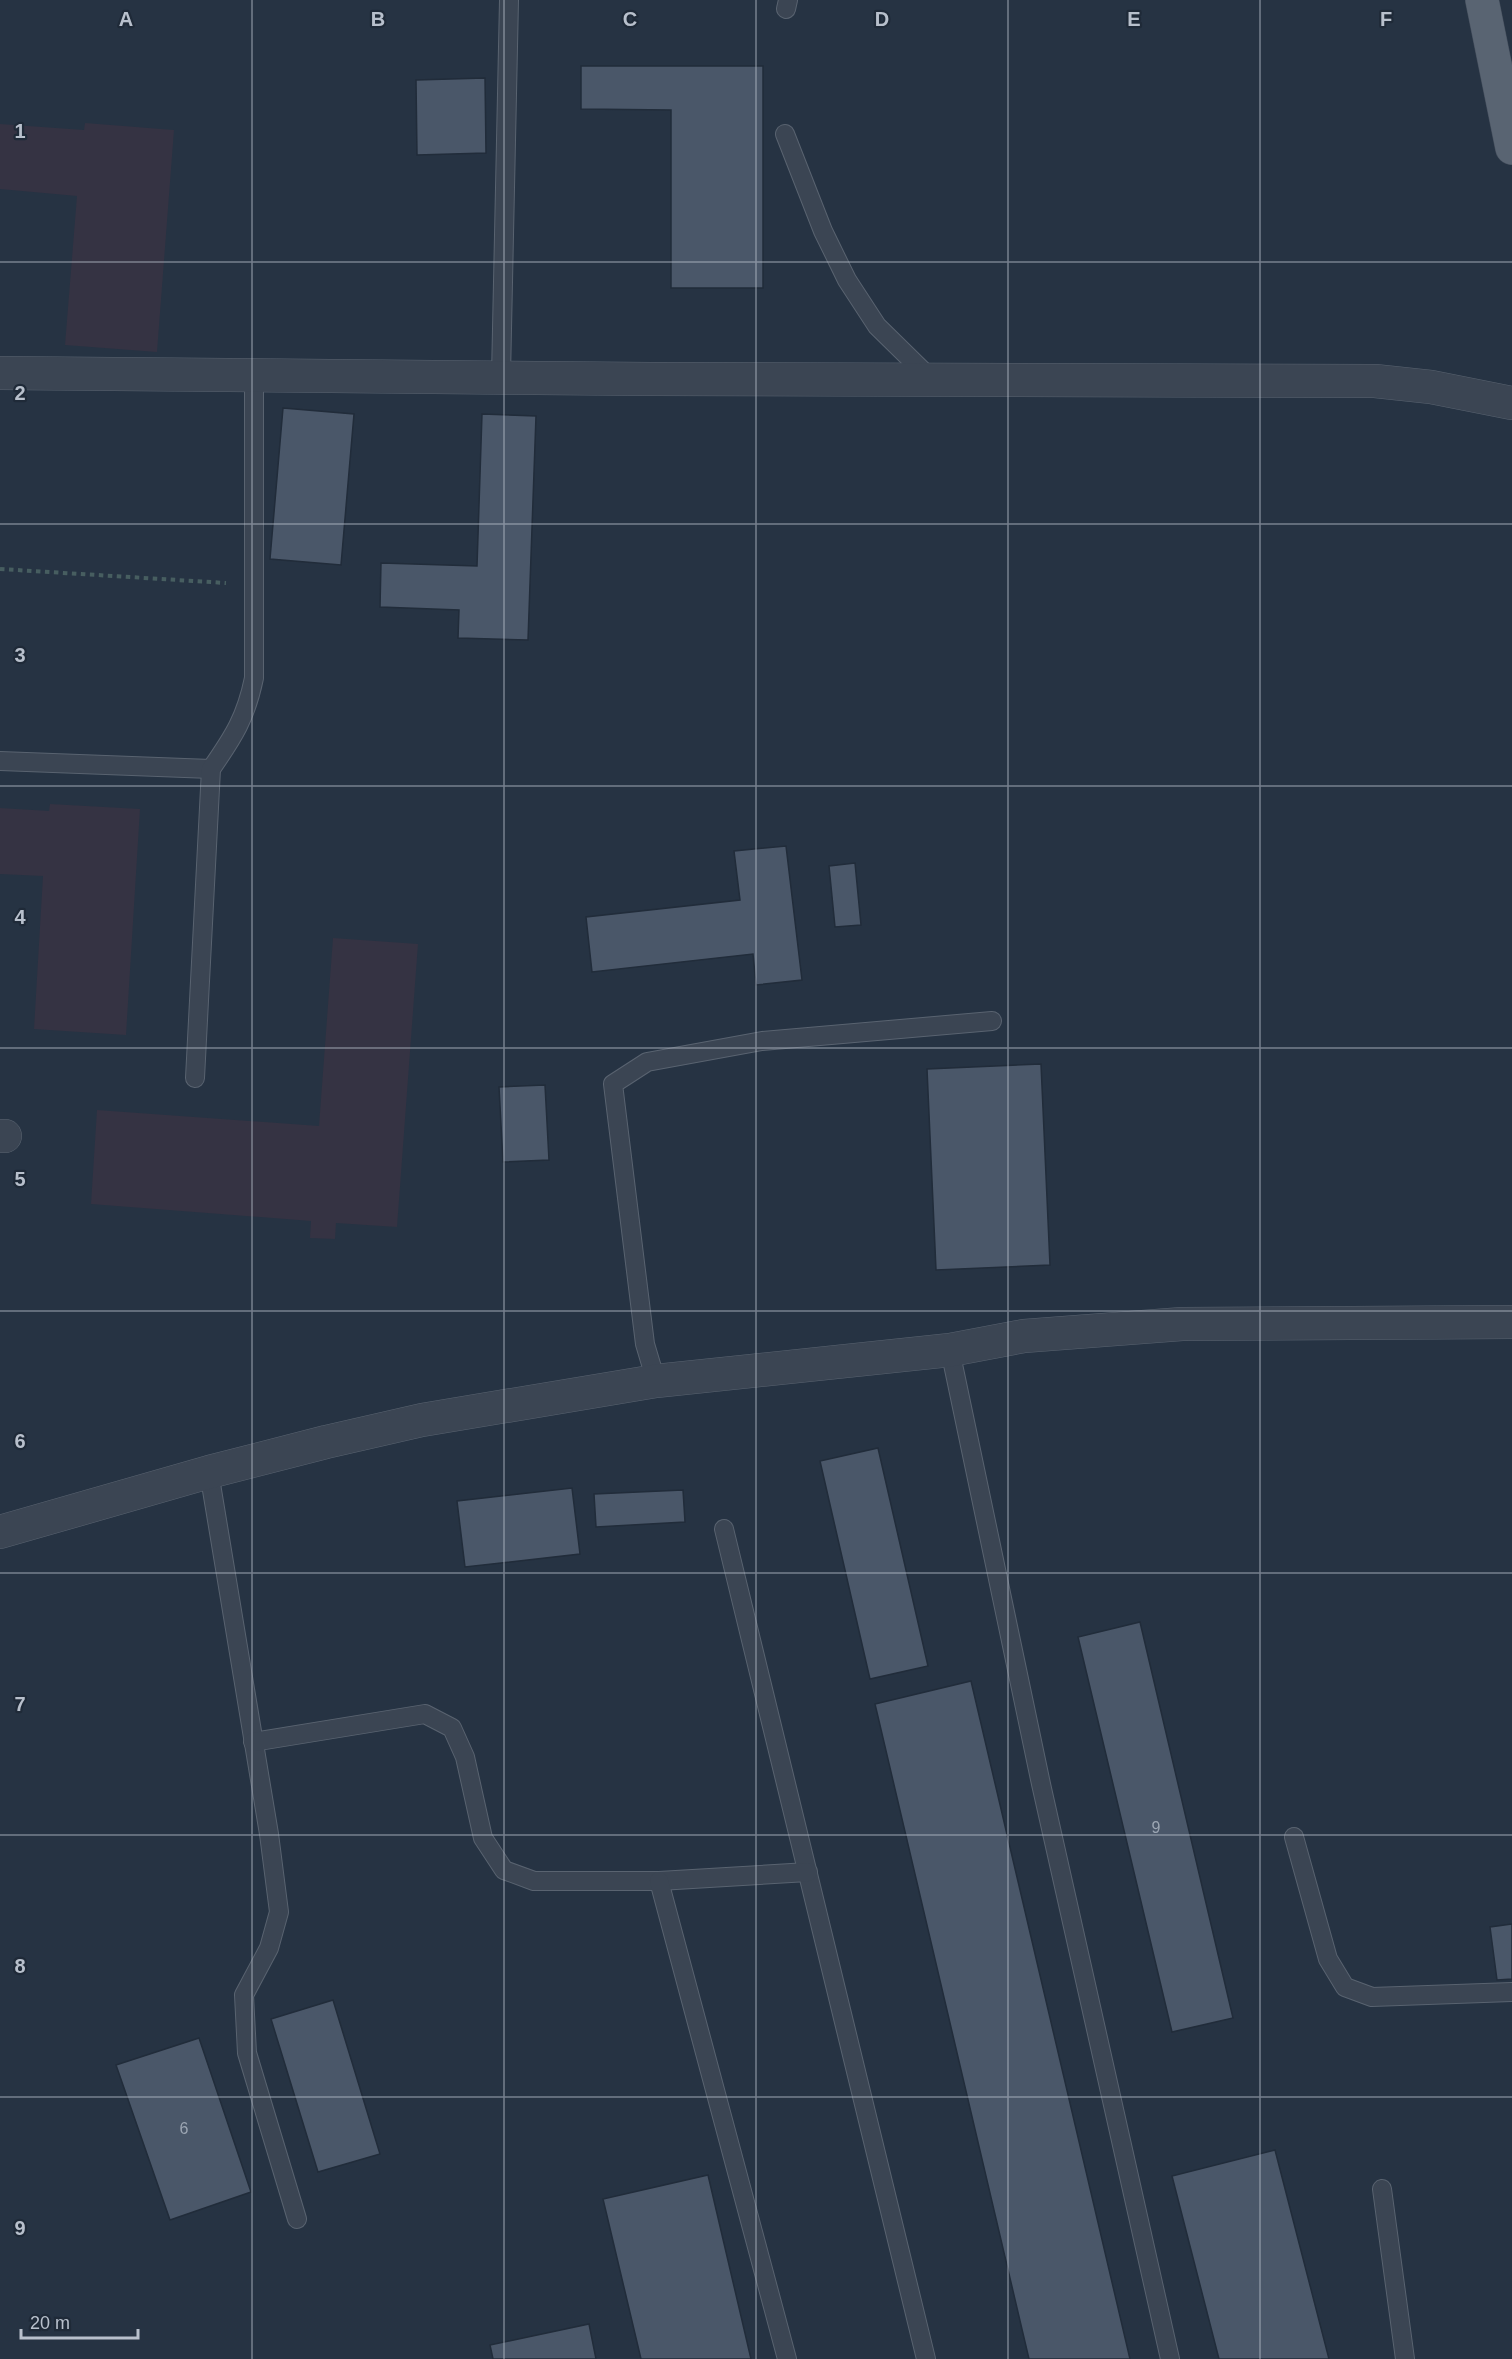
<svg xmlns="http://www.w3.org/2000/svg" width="1512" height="2359" font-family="Arial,sans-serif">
<rect width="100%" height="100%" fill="#263343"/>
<g fill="#353343">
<polygon points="85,123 174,130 157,352 65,345 77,196 0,189 0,124 84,130"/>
<polygon points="50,804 140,809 126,1035 34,1029 43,876 0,874 0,808 49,811"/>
<polygon points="333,938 418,944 397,1227 336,1223 335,1239 310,1238 311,1221 91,1204 97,1110 319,1126"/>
</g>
<g fill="#4a5769" stroke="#212c3a" stroke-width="1.5">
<polygon points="581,66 763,66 763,288 671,288 671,110 581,109"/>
<polygon points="485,78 486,153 417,155 416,80"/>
<polygon points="283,408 354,414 341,565 270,559"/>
<polygon points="482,414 536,416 528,640 458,638 459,610 380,607 381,563 477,566"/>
<polygon points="786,846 802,980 756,985 753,954 592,972 586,917 740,900 734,851"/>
<polygon points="855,863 861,925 835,927 829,866"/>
<polygon points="1041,1064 1050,1265 936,1270 927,1069"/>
<polygon points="545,1085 549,1160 503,1162 499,1087"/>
<polygon points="878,1448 928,1666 870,1679 820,1461"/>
<polygon points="572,1488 580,1554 465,1567 457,1501"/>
<polygon points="683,1490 685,1522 596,1527 594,1494"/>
<polygon points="1140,1622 1233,2018 1172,2032 1078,1637"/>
<polygon points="971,1681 1130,2359 1029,2359 875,1704"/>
<polygon points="1512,1924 1512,1979 1497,1980 1490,1927"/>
<polygon points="333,2000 380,2154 318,2172 271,2019"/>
<polygon points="199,2038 251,2192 170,2220 116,2065"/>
<polygon points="1275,2150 1329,2359 1219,2359 1172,2176"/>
<polygon points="708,2175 751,2359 641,2359 603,2199"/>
<polygon points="589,2324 596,2359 493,2359 490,2345"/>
</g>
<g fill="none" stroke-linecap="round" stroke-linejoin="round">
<defs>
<g id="service">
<polyline points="786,9 788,0"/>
<polyline points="785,134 823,231 847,280 877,326 930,378"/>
<polyline points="501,376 509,0"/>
<polyline points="0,761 211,769"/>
<path d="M195 1078 211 769C234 736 246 717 254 678V375"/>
<polyline points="950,1350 1041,1784 1170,2359"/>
<polyline points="656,1381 645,1344 613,1084 647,1062 762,1041 992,1021"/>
<polyline points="209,1472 269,1834 279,1912 269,1948 244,1995 247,2053 297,2219"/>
<polyline points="724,1529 926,2359"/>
<polyline points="253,1742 425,1714 452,1728 465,1757 483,1838 504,1870 534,1881 659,1881 808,1872"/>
<polyline points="1294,1837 1328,1959 1345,1987 1372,1997 1512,1992"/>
<polyline points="659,1881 787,2359"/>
<polyline points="1382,2189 1405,2359"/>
</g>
<g id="minor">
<polyline points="0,373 651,379 1375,381 1431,387 1512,403"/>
<polyline points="0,1136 5,1136"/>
<polyline points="0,1532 209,1472 326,1442 422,1420 656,1381 950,1350 1024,1336 1182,1324 1512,1322"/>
</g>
<polyline id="primary" points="1482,0 1512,148"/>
</defs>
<use href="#service" stroke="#596370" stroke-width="20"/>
<use href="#minor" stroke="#596370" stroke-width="34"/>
<use href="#primary" stroke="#444e5c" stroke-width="34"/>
<polyline stroke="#475e60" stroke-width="4" stroke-dasharray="4.5 4.5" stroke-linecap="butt" points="0,569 226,583"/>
<use href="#service" stroke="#3b4553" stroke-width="18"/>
<use href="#minor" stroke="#3b4553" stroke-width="33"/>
<use href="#primary" stroke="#596472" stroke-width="33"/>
</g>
<path fill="none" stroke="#b8c0cc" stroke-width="1.5" stroke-opacity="0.55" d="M252 0V2359M504 0V2359M756 0V2359M1008 0V2359M1260 0V2359M0 262H1512M0 524H1512M0 786H1512M0 1048H1512M0 1311H1512M0 1573H1512M0 1835H1512M0 2097H1512"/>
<g text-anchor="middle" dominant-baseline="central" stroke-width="4.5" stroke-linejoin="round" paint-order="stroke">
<g font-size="16" fill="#9ca6b3">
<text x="1156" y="1827">9</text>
<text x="184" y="2128">6</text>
</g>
</g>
<g font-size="20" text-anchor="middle" font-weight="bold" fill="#b8c0cc" stroke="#1f2a38" stroke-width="4.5" stroke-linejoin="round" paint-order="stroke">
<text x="126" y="26">A</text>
<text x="378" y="26">B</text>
<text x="630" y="26">C</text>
<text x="882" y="26">D</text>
<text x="1134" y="26">E</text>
<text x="1386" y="26">F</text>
<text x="20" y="138">1</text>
<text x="20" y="400">2</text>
<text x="20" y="662">3</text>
<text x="20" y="924">4</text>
<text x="20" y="1186">5</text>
<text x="20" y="1448">6</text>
<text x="20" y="1711">7</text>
<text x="20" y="1973">8</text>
<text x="20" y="2235">9</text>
</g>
<path d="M21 2329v9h117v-9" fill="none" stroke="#b8c0cc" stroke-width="3"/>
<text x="30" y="2329" font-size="18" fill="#b8c0cc" stroke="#1f2a38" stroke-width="4.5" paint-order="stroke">20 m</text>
</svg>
